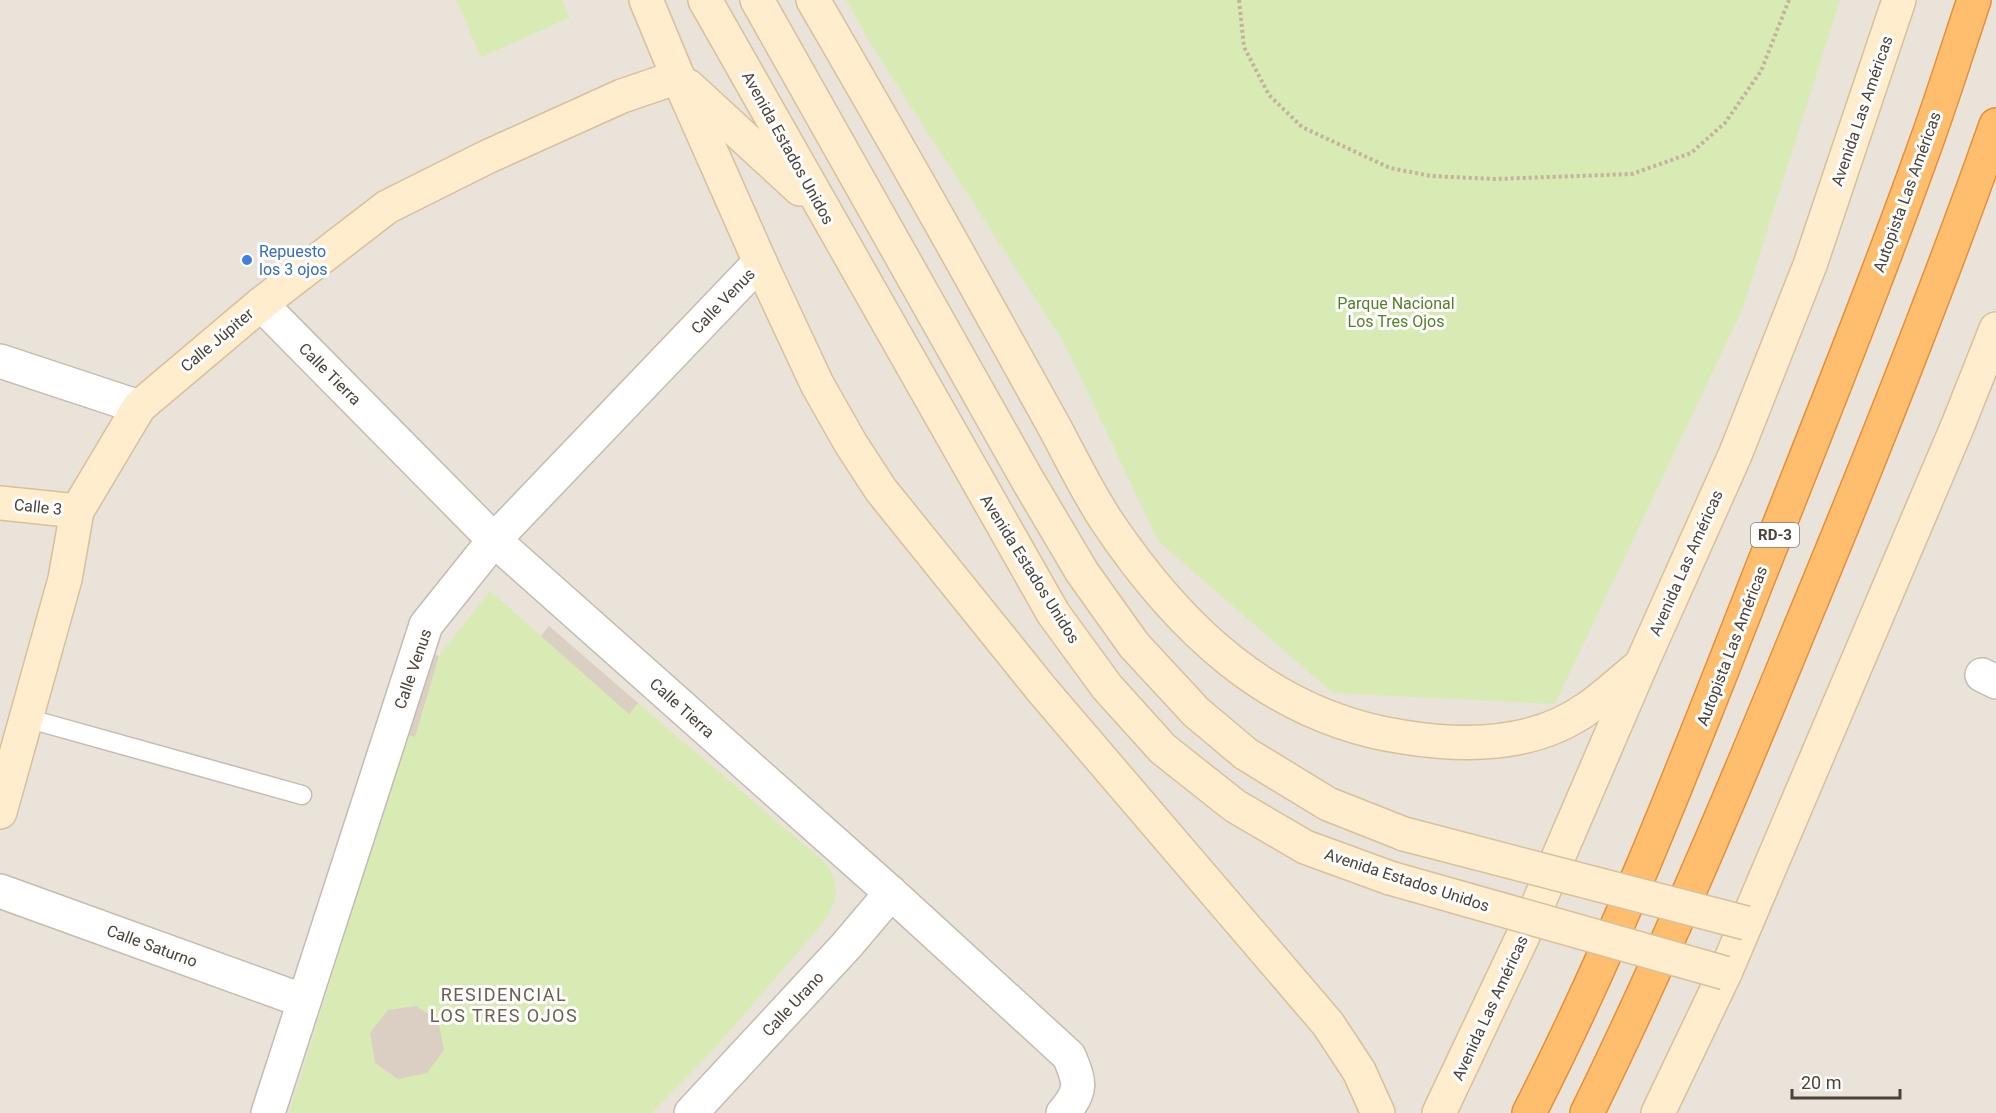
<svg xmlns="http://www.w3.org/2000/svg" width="1996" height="1113" font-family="Roboto,sans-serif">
<rect width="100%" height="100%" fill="#f6f2ec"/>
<rect fill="#eae3d9" x="0" y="0" width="1996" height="1113"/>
<g fill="#d8ebb4">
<polygon points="456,0 562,0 569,18 481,57"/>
<polygon points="846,0 1840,0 1742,310 1555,704 1333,693 1159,542 1064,343 875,51"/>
<path d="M490 591 629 713 638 703 827 864C841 889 838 901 822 924L714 1049 652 1113H289L335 966 404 734 415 737 439 656Z"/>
</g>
<g fill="#dbcfc3">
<polygon points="549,626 638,703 629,714 541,636"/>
<polygon points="428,652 439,656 415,737 404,734"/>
<polygon points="416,1006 438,1020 444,1050 427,1073 398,1079 375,1063 370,1033 388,1010"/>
</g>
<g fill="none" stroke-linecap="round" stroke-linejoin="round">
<defs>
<polyline id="lane" points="26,718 302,795"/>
<g id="street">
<path d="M261 304 494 540 891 893 1069 1056C1080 1082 1083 1091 1063 1113"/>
<polyline points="0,361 139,407"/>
<polyline points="1982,675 1996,682"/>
<polyline points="0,891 304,1001"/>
<polyline points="268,1113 426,625 494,540 760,262"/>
<polyline points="691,1113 847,945 891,893"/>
</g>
<g id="secondary">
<polyline points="646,0 678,77 760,262 817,384 851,444 881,490 1043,691 1328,1024 1359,1071 1378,1113"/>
<polyline points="705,0 1053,613 1107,687 1163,749 1235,806 1305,847 1390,878"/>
<polyline points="757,0 1027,479 1082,572 1134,645 1196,712 1246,754 1328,804 1404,834"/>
<path d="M813 0C868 95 923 190 976 286 1002 333 1029 381 1055 428 1071 458 1087 491 1106 520 1178 628 1270 717 1403 737 1465 747 1534 747 1588 708 1607 695 1623 679 1641 665"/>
<polyline points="688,86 800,189"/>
<polyline points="0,503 77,511"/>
<polyline points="0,812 65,579 77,511 139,407 261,304 387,207 487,157 622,96 678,77"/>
<polyline points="1439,1113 1539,902 1641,665 1735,455 1810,265 1899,0"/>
<polyline points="1658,1113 1725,973 1958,425 1996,329"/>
</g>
<g id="highway">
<path d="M1529 1113C1618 939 1688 757 1759 576 1816 432 1874 288 1926 143 1943 96 1958 48 1974 0"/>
<path d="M1587 1113C1666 952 1735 787 1803 621 1871 457 1937 293 1996 125"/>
</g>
</defs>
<use href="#lane" stroke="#c5bbb0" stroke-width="21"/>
<use href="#street" stroke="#c5bbb0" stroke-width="36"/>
<use href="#secondary" stroke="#d7c09b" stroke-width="36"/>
<use href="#highway" stroke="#e39039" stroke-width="36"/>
<polyline stroke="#c4b29e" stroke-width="4" stroke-dasharray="3 3" stroke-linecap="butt" points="1239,0 1244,47 1269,95 1302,127 1390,168 1431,176 1495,179 1632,174 1691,153 1725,123 1761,71 1789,0"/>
<use href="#lane" stroke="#fff" stroke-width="18"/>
<use href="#street" stroke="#fff" stroke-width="33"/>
<use href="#secondary" stroke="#ffedcd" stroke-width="33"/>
<use href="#highway" stroke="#ffbe6e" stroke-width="33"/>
<defs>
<g id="secondary-bridge">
<polyline points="1404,834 1746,923"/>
<polyline points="1390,878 1725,973"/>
</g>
</defs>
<use href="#secondary-bridge" stroke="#d7c09b" stroke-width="36" stroke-linecap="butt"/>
<use href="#secondary-bridge" stroke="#ffedcd" stroke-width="33"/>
</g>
<circle fill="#3f7fe0" stroke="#fff" stroke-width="2" cx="247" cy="260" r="6"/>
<g text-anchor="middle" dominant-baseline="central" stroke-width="6" stroke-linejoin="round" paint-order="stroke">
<rect fill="#fff" stroke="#817b74" stroke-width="1.5" x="1751" y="523" width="48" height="24" rx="4.5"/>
<g font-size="15" font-weight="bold" fill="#4b4239">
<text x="1775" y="535">RD-3</text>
</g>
<g font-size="16" fill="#4b4239" stroke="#fff">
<text transform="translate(1862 111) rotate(-71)">Avenida Las Américas</text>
<text transform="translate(788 148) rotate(61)">Avenida Estados Unidos</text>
<text transform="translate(1907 192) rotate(-70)">Autopista Las Américas</text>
<text transform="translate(723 301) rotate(-46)">Calle Venus</text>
<text transform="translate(217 340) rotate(-40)">Calle Júpiter</text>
<text transform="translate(330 374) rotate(45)">Calle Tierra</text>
<text transform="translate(38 507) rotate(6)">Calle 3</text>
<text transform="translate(1686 563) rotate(-66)">Avenida Las Américas</text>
<text transform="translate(1030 569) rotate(58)">Avenida Estados Unidos</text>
<text transform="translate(1732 646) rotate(-69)">Autopista Las Américas</text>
<text transform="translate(413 669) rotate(-71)">Calle Venus</text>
<text transform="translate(682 708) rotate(42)">Calle Tierra</text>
<text transform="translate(1407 880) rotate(18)">Avenida Estados Unidos</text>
<text transform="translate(152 946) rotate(20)">Calle Saturno</text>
<text transform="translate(793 1004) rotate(-47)">Calle Urano</text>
<text transform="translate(1490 1008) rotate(-65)">Avenida Las Américas</text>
</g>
<g font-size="16" fill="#366cbe" stroke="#fff" text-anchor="start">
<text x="259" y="251">Repuesto<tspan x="259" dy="18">los 3 ojos</tspan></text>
</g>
<g font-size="16" fill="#548028" stroke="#fff">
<text x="1396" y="303">Parque Nacional<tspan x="1396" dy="18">Los Tres Ojos</tspan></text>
</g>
<g font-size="18" letter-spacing="1.5" fill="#6e5e4f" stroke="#fff">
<text x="504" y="994">RESIDENCIAL<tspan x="504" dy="21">LOS TRES OJOS</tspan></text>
</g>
</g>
<path d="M1792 1089v9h108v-9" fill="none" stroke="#4b4239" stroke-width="3"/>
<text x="1801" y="1089" font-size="18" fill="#4b4239" stroke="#ffffff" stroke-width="4.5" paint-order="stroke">20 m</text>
</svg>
